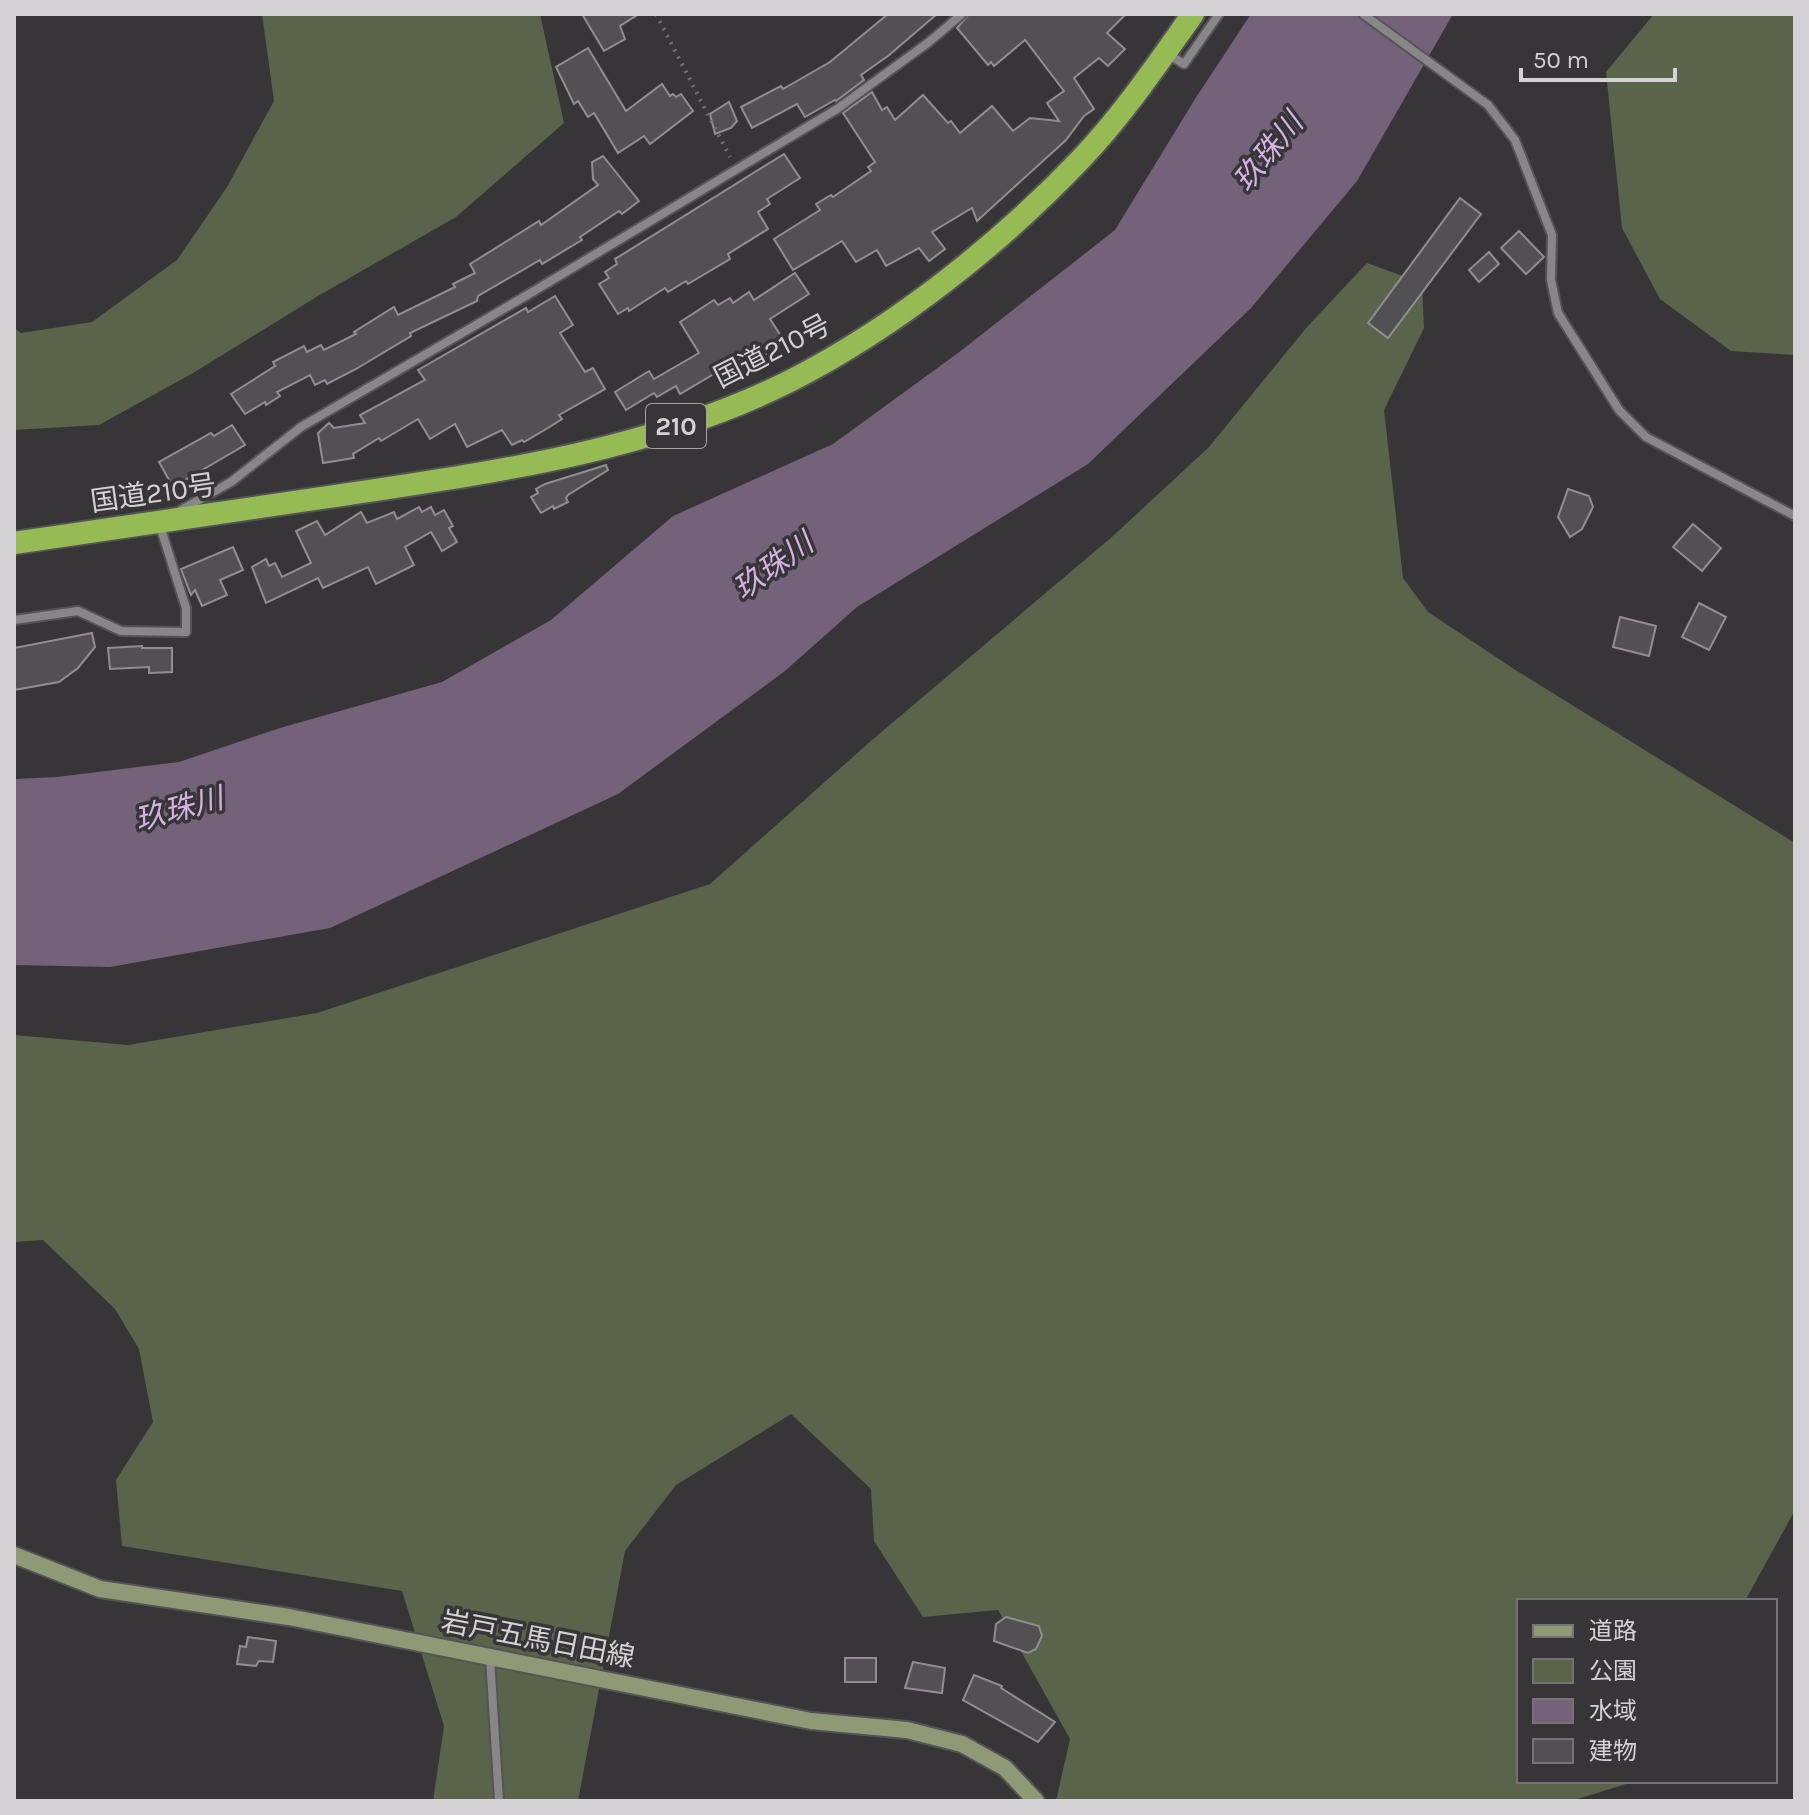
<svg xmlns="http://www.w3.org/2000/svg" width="1809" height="1815" font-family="Karla,'Noto Sans JP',sans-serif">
<rect width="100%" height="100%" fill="#383539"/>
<g fill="#59644a">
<polygon points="262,14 540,14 564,123 456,217 318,296 193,373 99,425 14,430 14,328 21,333 92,322 177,260 227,187 274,101"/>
<polygon points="1654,14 1795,14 1795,355 1731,351 1660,299 1622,228 1606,72"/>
<polygon points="1367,263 1422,283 1424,328 1384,410 1403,578 1428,612 1517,671 1795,843 1795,1510 1745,1601 1519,1601 1519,1781 1636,1781 1571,1801 1056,1801 1070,1739 998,1610 923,1617 874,1541 871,1489 791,1414 676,1485 625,1551 578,1801 433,1801 444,1726 402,1591 122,1546 116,1480 153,1422 139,1349 115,1309 43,1240 14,1242 14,1035 128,1045 317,1013 710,884 872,740 1113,536 1209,447 1307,327"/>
</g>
<polygon fill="#73627a" points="1251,14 1453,14 1357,181 1251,308 1088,464 857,607 785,671 618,794 330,928 110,967 14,965 14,779 57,777 179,762 280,728 442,682 551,620 673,516 833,444 958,353 1115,230 1195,99"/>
<g fill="#535054" stroke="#918d92" stroke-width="2">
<polygon points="582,14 639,14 620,26 625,39 604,51"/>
<polygon points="888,14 937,14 888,56 861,75 864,80 836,101 835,100 805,117 797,104 752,128 741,107 781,86 783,89 830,62"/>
<polygon points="969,14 1126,14 1107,33 1125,49 1108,66 1099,58 1074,78 1094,109 1084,116 1066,140 977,221 972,208 932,232 945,249 929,261 919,248 886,266 877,250 856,262 842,241 793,270 774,239 820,210 816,204 831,195 833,197 871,171 868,167 875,162 843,113 872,92 882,110 887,107 895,120 923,95 948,123 951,121 960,133 992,106 1013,131 1030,118 1059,121 1047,103 1064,91 1025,40 994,66 991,62 988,65 957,28"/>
<polygon points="588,48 626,111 662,84 670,96 673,94 676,97 681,94 693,111 650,144 644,136 618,153 594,113 588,117 578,101 574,104 556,67"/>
<polygon points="729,102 737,121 731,128 715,134 710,114"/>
<polygon points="784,154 800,178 767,199 770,204 758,212 768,229 728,254 730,259 688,284 686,281 668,292 665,288 629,311 628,308 618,314 599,284 609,278 605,272 617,264 615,259"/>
<polygon points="603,156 639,201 622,214 619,211 580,237 582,240 542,264 540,260 478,296 477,301 410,333 411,336 356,369 327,384 325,380 315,385 310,375 277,392 280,396 266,405 265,402 245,414 231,394 275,366 273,362 304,346 307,352 321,345 324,350 356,334 354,332 394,307 398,315 455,287 453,284 475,273 470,264 539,221 541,225 598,185 593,179 592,162"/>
<polygon points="1460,198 1481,214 1388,338 1368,323"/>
<polygon points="1519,231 1544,257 1526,274 1501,248"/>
<polygon points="1489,252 1499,264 1479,282 1469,270"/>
<polygon points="795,273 809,294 770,319 785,342 766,354 764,350 759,353 756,349 680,394 676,386 657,397 654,393 626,410 615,392 649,371 654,379 699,353 680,322 714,300 718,305 730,298 733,303 749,292 754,300"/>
<polygon points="555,296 573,325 560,333 585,372 593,368 605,389 559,415 562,419 548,428 524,442 522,440 512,445 502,430 467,447 455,424 430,439 418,419 381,441 379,438 353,454 354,458 323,463 318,433 329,423 334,428 365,423 360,415 425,380 418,370 526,308 528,312"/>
<polygon points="232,425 245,445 173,487 159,462 211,433 214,436"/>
<polygon points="606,465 608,470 568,495 566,498 568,502 554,509 553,506 541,513 531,497 538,493 536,489 545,484"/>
<polygon points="1568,489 1589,496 1593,507 1582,529 1570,537 1558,517"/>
<polygon points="419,507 422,512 431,507 435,515 444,510 453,526 449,528 457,542 442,551 431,532 405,547 414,565 376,584 368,567 323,588 318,578 266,603 252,567 266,559 269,566 275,563 282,577 311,563 296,531 317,521 325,535 361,512 367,523 394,512 397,519"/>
<polygon points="1693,524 1721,548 1702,571 1673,547"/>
<polygon points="233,547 243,570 220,580 227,595 202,606 195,590 191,595 181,569"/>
<polygon points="1699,603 1726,617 1709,650 1682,637"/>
<polygon points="1620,617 1656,626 1649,656 1613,647"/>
<polygon points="92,633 95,647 78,668 59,682 14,690 14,648"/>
<polygon points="142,646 142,648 172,648 172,672 149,673 149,667 110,669 108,648"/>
<polygon points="1006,1617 1039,1626 1042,1636 1036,1649 1028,1653 994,1641 996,1624"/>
<polygon points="248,1637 276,1641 273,1662 259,1661 256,1666 237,1664 240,1646 246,1647"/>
<rect x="845" y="1658" width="31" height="24"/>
<polygon points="913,1662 945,1668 942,1693 905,1688"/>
<polygon points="974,1675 1002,1686 1001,1688 1055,1722 1038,1742 963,1700"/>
</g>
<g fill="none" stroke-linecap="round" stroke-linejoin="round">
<defs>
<g id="minor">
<polyline points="1363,14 1488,105 1515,140 1552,235 1551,280 1558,313 1619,410 1646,437 1795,516"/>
<polyline points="1166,53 1184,64 1219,14"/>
<polyline points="181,510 231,482 301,427 529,294 837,109 929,42 962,14"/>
<polyline points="14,620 78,611 121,631 186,632 186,608 159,523"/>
<polyline points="490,1658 499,1801"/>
</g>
<polyline id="secondary" points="14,1555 100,1589 289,1617 811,1721 907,1730 962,1744 1005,1768 1036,1801"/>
<path id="trunk" d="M14 543C126 527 237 510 349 494 501 471 653 450 792 380 897 326 1000 244 1081 159 1123 115 1158 63 1193 14"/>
</defs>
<use href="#minor" stroke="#555356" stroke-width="12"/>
<use href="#secondary" stroke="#555356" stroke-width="20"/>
<use href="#trunk" stroke="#555356" stroke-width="26"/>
<polyline stroke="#727073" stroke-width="4" stroke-dasharray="2 6" stroke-linecap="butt" points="656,14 730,157"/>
<use href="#minor" stroke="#89868a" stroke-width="8"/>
<use href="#secondary" stroke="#8e9a76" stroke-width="16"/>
<use href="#trunk" stroke="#96ba54" stroke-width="22"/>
</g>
<g text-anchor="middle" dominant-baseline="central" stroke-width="7" stroke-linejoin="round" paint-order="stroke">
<rect fill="#383539" stroke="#a4a2a6" stroke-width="2" x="646" y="404" width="60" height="44" rx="6"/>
<g font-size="26" font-weight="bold" fill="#d3d1d4">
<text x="676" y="426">210</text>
</g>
<g font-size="28" fill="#d3d1d4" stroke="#383539">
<text transform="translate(772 351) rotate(-27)">国道210号</text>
<text transform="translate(153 493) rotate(-8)">国道210号</text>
<text transform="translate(538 1639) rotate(11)">岩戸五馬日田線</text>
</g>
<g font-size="30" font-style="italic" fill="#d4b3e2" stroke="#383539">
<text transform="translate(1268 152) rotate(-51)">玖珠川</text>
<text transform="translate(773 566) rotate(-36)">玖珠川</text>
<text transform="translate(179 809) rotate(-15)">玖珠川</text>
</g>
</g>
<rect width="1809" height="1815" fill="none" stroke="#d3d1d4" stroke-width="32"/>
<rect x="1517" y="1599" width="260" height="184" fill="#383539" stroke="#767377" stroke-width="2"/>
<rect x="1533" y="1625" width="40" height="12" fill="#8e9a76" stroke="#767377" stroke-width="2"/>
<text x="1589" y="1639" font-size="24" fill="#d3d1d4">道路</text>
<rect x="1533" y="1659" width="40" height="24" fill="#59644a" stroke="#767377" stroke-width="2"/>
<text x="1589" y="1679" font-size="24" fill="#d3d1d4">公園</text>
<rect x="1533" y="1699" width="40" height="24" fill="#73627a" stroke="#767377" stroke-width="2"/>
<text x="1589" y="1719" font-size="24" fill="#d3d1d4">水域</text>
<rect x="1533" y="1739" width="40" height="24" fill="#535054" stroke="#767377" stroke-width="2"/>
<text x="1589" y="1759" font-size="24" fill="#d3d1d4">建物</text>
<path d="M1521 68v12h154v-12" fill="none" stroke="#d3d1d4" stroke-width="4"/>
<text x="1533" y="68" font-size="24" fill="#d3d1d4" stroke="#383539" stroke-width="6" paint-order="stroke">50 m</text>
</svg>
